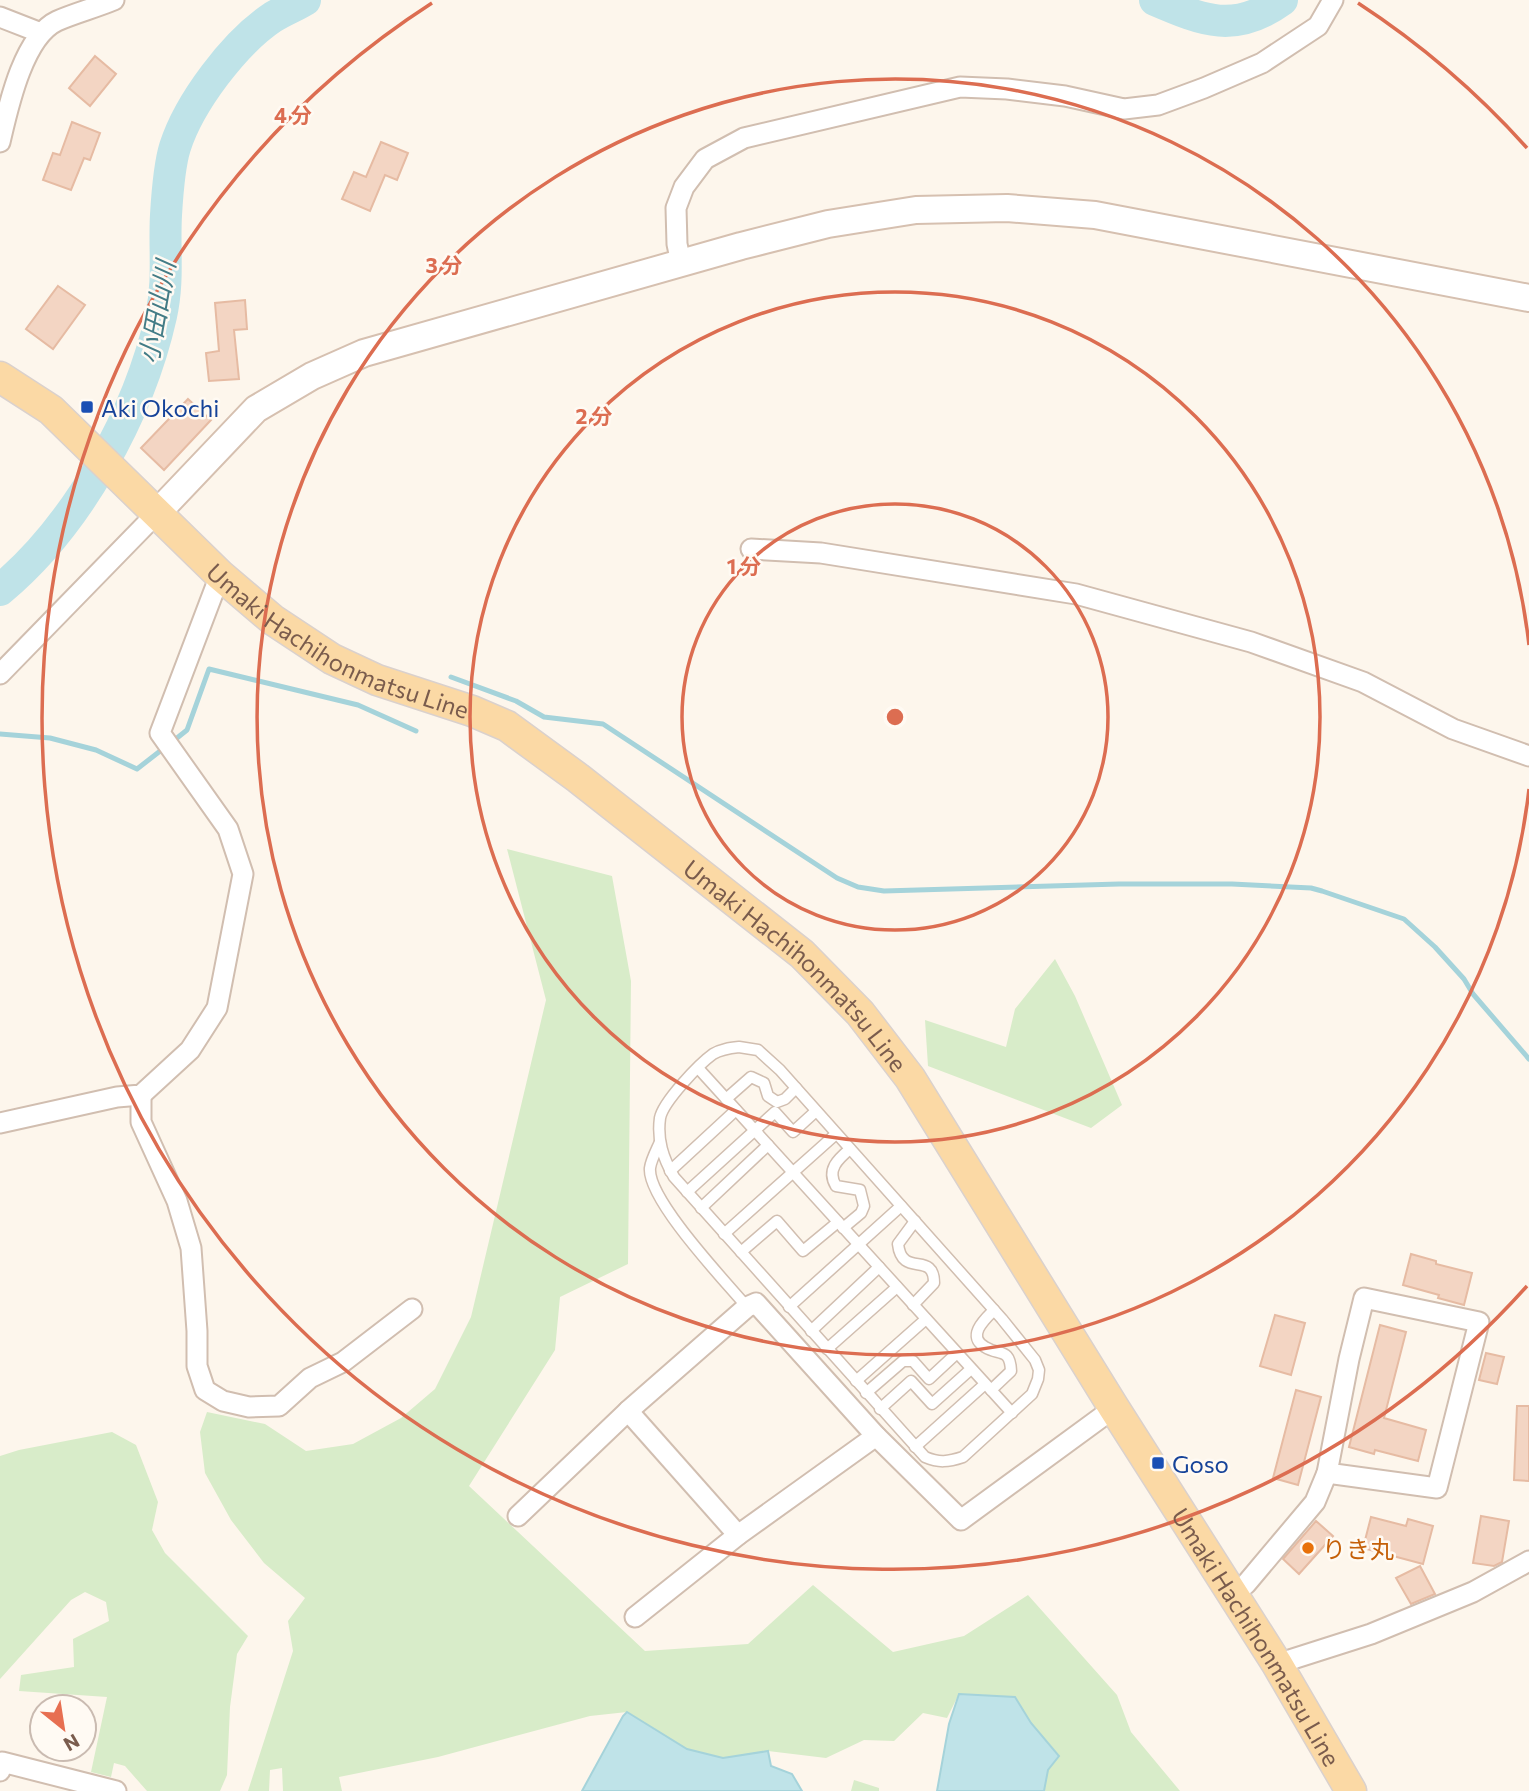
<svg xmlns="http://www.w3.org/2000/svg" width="1529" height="1791" font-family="Commissioner,'Noto Sans JP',sans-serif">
<rect width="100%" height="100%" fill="#fdf6ec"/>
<g fill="#d8ecc9">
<polygon points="507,849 612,876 631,981 628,1264 560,1297 555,1350 469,1486 645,1651 748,1644 813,1585 893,1652 964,1636 1028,1595 1117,1695 1131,1732 1180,1791 1044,1791 1048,1770 1059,1755 1031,1723 1015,1697 959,1694 947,1718 923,1713 894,1741 864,1740 826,1758 768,1751 723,1758 686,1749 627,1712 590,1716 438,1757 339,1777 342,1791 283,1791 282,1768 270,1770 269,1791 248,1791 293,1651 288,1621 305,1598 264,1563 231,1520 205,1473 200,1432 207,1412 265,1424 306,1451 353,1444 401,1418 435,1389 471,1317 546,1000"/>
<polygon points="1055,959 1075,996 1122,1105 1091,1128 928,1066 925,1020 1006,1047 1015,1009"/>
<polygon points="112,1432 136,1445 158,1502 152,1530 165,1553 248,1636 237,1654 230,1707 227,1775 220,1791 147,1791 125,1766 114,1763 111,1777 91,1772 107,1697 19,1691 21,1675 74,1667 73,1639 109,1621 106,1602 85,1592 71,1600 0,1679 0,1456 19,1450"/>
<polygon points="854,1780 879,1788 879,1791 851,1791"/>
</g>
<g fill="#bfe3e8" stroke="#a5d3da" stroke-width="2">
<polygon points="959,1694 1015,1697 1031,1723 1059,1756 1048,1770 1044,1791 937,1791 949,1724"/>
<polygon points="627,1712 687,1749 723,1758 768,1751 771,1766 792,1774 802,1791 582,1791 623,1716"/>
</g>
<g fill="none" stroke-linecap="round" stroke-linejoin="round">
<g stroke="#a5d3da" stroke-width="5">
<polyline points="451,677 516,701 544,717 603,724 837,878 858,887 884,891 1119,884 1232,884 1311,888 1322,891 1404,919 1435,947 1464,979 1473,994 1529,1059"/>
<polyline points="0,734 50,738 96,750 137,769 164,748"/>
<polyline points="172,742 187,730 209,669 358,705 416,731"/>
</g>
<g stroke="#bfe3e8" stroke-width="32">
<path d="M1155 0C1204 21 1235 34 1282 0"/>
<path d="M0 590C78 525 139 414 161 316 169 280 164 250 166 215 167 198 170 163 175 147 189 103 234 43 273 17 283 11 295 6 305 0"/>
</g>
</g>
<g fill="#f3d5c3" stroke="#e6bba3" stroke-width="2">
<polygon points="95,56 116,74 90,106 69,88"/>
<polygon points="72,122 100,133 90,160 84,158 71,190 43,180 53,153 60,155"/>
<polygon points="381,142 408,153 397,180 385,175 370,211 342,199 354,172 366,177"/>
<polygon points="58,286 85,305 53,349 26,329"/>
<polygon points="245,300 247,329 234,330 239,379 209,381 206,353 219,351 215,303"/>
<polygon points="188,399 211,420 164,470 141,448"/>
<polygon points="1411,1254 1436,1261 1436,1264 1472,1273 1464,1305 1438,1298 1439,1295 1403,1285"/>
<polygon points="1275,1315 1305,1323 1291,1375 1260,1366"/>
<polygon points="1380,1325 1406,1332 1384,1418 1426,1430 1418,1461 1375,1450 1374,1454 1349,1447"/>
<polygon points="1486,1353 1504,1357 1497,1384 1479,1380"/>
<polygon points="1296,1390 1321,1397 1298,1485 1273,1478"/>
<polygon points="1517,1406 1529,1406 1529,1481 1514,1480"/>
<polygon points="1481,1516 1509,1521 1502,1562 1494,1566 1473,1563"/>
<polygon points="1371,1517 1406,1526 1408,1519 1433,1526 1423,1564 1363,1548"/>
<polygon points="1316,1521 1333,1536 1299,1574 1283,1559"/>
<polygon points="1420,1566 1435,1594 1411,1604 1396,1578"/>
</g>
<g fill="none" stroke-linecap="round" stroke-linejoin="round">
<defs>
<g id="lane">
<path d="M739 1047 758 1050 780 1070 1002 1319 1035 1360 1039 1370 1038 1379 1032 1394 963 1457C948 1462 939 1463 925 1457L674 1177C663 1158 657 1140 660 1118 663 1102 699 1064 713 1054 721 1049 730 1048 739 1047Z"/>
<polyline points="698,1068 1012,1413"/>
<polyline points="726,1099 751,1077 764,1083 768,1096 777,1102 785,1099 796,1088"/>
<path d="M660 1142C657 1149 651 1160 650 1168 647 1199 725 1281 747 1307"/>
<polyline points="670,1171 736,1110"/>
<polyline points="687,1192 775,1112 793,1132 816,1111"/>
<polyline points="701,1208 768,1145"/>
<path d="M843 1228 861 1213 864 1206 860 1190 836 1186C826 1170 838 1159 850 1149"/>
<polyline points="724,1234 836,1134"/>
<polyline points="741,1252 777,1221 803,1251 838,1222"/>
<path d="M913 1305 934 1283C934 1250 902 1279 898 1244L915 1221"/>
<polyline points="789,1307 901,1206"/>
<polyline points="811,1331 879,1267"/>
<polyline points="827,1349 897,1287"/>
<polyline points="856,1381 926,1319"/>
<path d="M991 1390 1011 1371C1010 1347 999 1356 985 1347 966 1336 985 1319 994 1310"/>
<polyline points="866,1393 903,1361 913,1361 929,1379 957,1353"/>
<polyline points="880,1409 911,1381 932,1404 971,1369"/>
<polyline points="915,1447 985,1384"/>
</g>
<g id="street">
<polyline points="0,17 41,33"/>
<path d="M0 142C8 108 23 37 57 21 75 13 95 8 114 0"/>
<polyline points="681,263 677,244 676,208 684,187 705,159 744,138 960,87 1007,89 1065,96 1124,109 1158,105 1204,88 1262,63 1318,26 1333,0"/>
<polyline points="751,549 821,553 1076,594 1251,642 1363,682 1453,729 1529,756"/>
<polyline points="0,674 158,512"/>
<polyline points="141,1095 141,1122 177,1201 191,1248 197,1331 197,1366 205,1390 223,1401 249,1407 279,1406 310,1378 343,1362 412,1309"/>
<polyline points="0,1123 117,1097 141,1095 190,1050 217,1008 243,874 228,829 160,733 220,575"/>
<polygon points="1364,1298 1479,1322 1437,1488 1327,1473 1349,1359"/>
<polyline points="628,1411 738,1535"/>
<polyline points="518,1516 628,1411 747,1307 756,1303 876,1436 961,1520 1114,1408"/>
<polyline points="1232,1595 1246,1584 1315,1502 1327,1473"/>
<polyline points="635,1617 738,1535 876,1436"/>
<polyline points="1277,1664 1371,1634 1473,1592 1529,1561"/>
<polyline points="0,1771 2,1762 116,1791"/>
</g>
<polyline id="secondary" points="158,512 256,409 312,376 364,353 741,246 828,224 916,210 1007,208 1095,215 1529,298"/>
<g id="primary">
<path id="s1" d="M0 377 51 410 220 575 273 620 332 659 377 680 472 711 507 726 578 778 802 954 860 1013 910 1078 1114 1408 1277 1664 1351 1791"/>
</g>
</defs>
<use href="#lane" stroke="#d1beb0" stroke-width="13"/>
<use href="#street" stroke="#d1beb0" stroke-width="23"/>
<use href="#secondary" stroke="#d6c0b0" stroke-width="30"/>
<use href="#primary" stroke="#dad1cd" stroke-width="33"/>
<use href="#lane" stroke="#fff" stroke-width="10"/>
<use href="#street" stroke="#fff" stroke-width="19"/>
<use href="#secondary" stroke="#fff" stroke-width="26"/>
<use href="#primary" stroke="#fbd9a5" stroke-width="30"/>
</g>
<g fill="none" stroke="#dc6d51" stroke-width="3.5">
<circle cx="895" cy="717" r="213"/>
<circle cx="895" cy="717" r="425"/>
<path d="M1529 789A638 638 0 1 1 1529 645"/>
<path d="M1527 1286A851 851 0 1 1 432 3M1358 3A851 851 0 0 1 1527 148"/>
</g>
<g fill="#1a4fb4" stroke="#fffaf3" stroke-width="2.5">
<rect x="80" y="400" width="14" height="14" rx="3.5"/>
<rect x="1151" y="1456" width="14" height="14" rx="3.5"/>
</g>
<circle fill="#e8710a" stroke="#fffaf3" stroke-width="2.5" cx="1308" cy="1548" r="7"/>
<g text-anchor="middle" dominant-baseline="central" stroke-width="5" stroke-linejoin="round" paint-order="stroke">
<g font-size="24" fill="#164399" stroke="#fffaf3" text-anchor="start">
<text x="101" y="407">Aki Okochi</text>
<text x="1172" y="1463">Goso</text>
</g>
<g font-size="24" fill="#7a5c4d" stroke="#fffaf3">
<text stroke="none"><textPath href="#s1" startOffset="434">Umaki Hachihonmatsu Line</textPath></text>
<text stroke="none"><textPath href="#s1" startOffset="1001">Umaki Hachihonmatsu Line</textPath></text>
<text stroke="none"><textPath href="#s1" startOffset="1820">Umaki Hachihonmatsu Line</textPath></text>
</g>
<g font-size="24" fill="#c56008" stroke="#fffaf3" text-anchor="start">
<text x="1322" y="1548">りき丸</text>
</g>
<g font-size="26" font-style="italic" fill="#437c86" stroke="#fffaf3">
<text transform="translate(156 312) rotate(-80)">小田山川</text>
</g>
</g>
<circle cx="895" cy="717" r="10" fill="#dc6d51" stroke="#fffaf3" stroke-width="3.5"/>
<g font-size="21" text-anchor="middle" font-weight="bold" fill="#dc6d51" stroke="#fffaf3" stroke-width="5" stroke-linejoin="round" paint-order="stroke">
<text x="293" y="123">4 分</text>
<text x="444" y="273">3 分</text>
<text x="594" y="424">2 分</text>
<text x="744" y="574">1 分</text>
</g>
<g transform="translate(63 1728) rotate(150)"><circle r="33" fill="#fffaf3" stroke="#cabbb1" stroke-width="2"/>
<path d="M0-5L12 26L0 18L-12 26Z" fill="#e76f51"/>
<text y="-10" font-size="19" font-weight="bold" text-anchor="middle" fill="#7a5c4d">N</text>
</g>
</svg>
